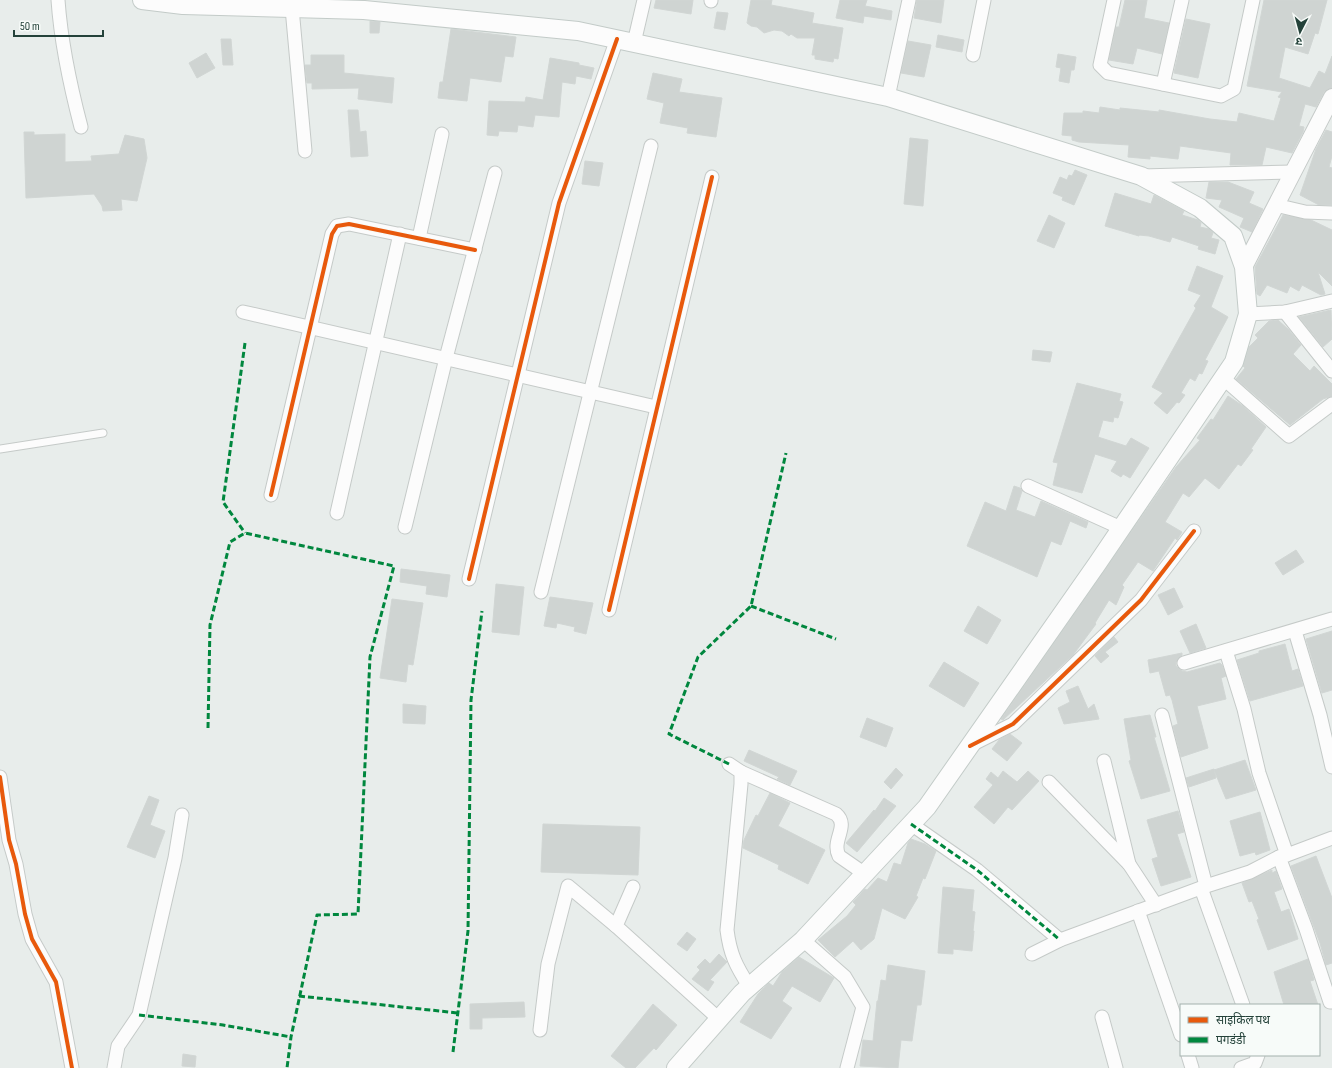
<svg xmlns="http://www.w3.org/2000/svg" width="1332" height="1068" font-family="'Sofia Sans Condensed','Noto Sans Devanagari',sans-serif">
<rect width="100%" height="100%" fill="#e8edeb"/>
<g fill="#cfd4d2" stroke="#d1d6d4">
<polygon points="656,0 693,0 691,14 654,8"/>
<polygon points="751,0 772,0 771,5 814,13 812,23 843,28 838,59 834,58 833,62 815,59 815,55 812,55 815,38 797,38 791,34 789,36 782,31 774,30 764,33 757,27 751,26 747,23"/>
<polygon points="840,0 867,0 865,6 892,11 891,20 864,16 863,23 836,18"/>
<polygon points="917,0 944,0 941,23 914,18"/>
<polygon points="1125,0 1147,0 1144,18 1169,23 1162,54 1137,48 1133,64 1109,60 1116,27 1119,27"/>
<polygon points="1264,0 1327,0 1318,34 1315,33 1308,54 1285,47 1279,78 1310,88 1319,71 1325,74 1332,56 1332,88 1324,92 1316,107 1305,104 1299,126 1304,127 1303,132 1292,153 1266,147 1262,165 1230,165 1231,153 1180,146 1178,159 1150,156 1150,159 1128,157 1129,145 1079,142 1072,140 1072,136 1062,135 1064,113 1083,113 1083,111 1099,113 1100,107 1120,110 1120,108 1159,112 1159,110 1210,119 1237,122 1239,113 1274,121 1281,98 1278,97 1282,92 1247,86"/>
<polygon points="717,12 728,13 725,30 714,28"/>
<polygon points="1186,19 1210,24 1198,78 1174,73"/>
<polygon points="370,21 380,22 379,33 370,33"/>
<polygon points="451,29 516,37 513,57 505,56 501,82 470,78 467,101 438,98 440,82 443,82"/>
<polygon points="938,35 964,40 962,52 936,47"/>
<polygon points="221,39 231,39 233,65 223,65"/>
<polygon points="908,41 931,45 924,77 901,73"/>
<polygon points="206,53 215,68 197,78 189,63"/>
<polygon points="1058,54 1076,57 1074,70 1071,70 1069,83 1059,81 1061,68 1056,67"/>
<polygon points="311,55 344,55 344,73 394,78 392,103 358,99 359,88 312,89 312,83 307,83 305,66 305,65 311,65"/>
<polygon points="550,58 579,63 579,65 594,68 591,79 576,76 575,84 562,82 559,117 535,115 533,127 518,125 517,132 499,131 498,136 487,135 489,101 525,102 526,97 543,100"/>
<polygon points="653,73 682,79 679,92 722,98 716,137 687,133 688,128 660,123 664,103 647,99"/>
<polygon points="348,110 358,110 360,132 366,131 368,156 351,157"/>
<polygon points="1326,130 1332,132 1332,156 1329,167 1332,168 1332,205 1319,205 1300,195 1316,149"/>
<polygon points="24,132 34,132 34,135 65,134 65,162 92,161 91,156 119,154 125,135 144,139 147,158 137,201 121,199 122,210 103,211 102,206 94,194 26,198"/>
<polygon points="910,138 928,140 923,206 904,204"/>
<polygon points="585,161 603,163 599,186 582,184"/>
<polygon points="1075,170 1087,175 1074,205 1062,200 1063,197 1053,193 1060,177 1067,180 1069,175 1072,176"/>
<polygon points="1209,182 1228,182 1254,192 1249,203 1263,209 1252,232 1240,227 1244,218 1219,207 1222,200 1206,198"/>
<polygon points="1115,193 1151,204 1154,195 1184,211 1182,215 1198,220 1201,223 1200,227 1209,229 1213,233 1211,238 1219,240 1215,254 1198,249 1199,246 1172,237 1170,242 1149,236 1139,235 1139,236 1105,226"/>
<polygon points="1049,215 1065,223 1054,248 1037,241"/>
<polygon points="1283,215 1311,220 1332,230 1332,286 1318,272 1325,294 1321,295 1302,285 1299,291 1290,286 1287,293 1267,285 1260,296 1257,294 1255,267"/>
<polygon points="1197,266 1223,276 1211,307 1228,317 1205,360 1208,361 1202,374 1199,373 1195,381 1190,378 1181,393 1185,395 1179,403 1177,402 1167,414 1154,403 1163,393 1152,387 1196,308 1194,306 1201,295 1188,290"/>
<polygon points="1331,310 1332,339 1323,347 1299,317"/>
<polygon points="1278,320 1289,330 1301,345 1293,354 1310,371 1314,366 1332,384 1332,396 1323,399 1290,425 1236,379 1245,368 1243,366 1249,347 1258,338 1255,335 1269,321"/>
<polygon points="1033,350 1052,352 1050,362 1032,360"/>
<polygon points="1077,383 1121,394 1119,401 1123,402 1118,418 1114,417 1113,422 1103,420 1098,437 1126,446 1131,438 1149,448 1130,478 1123,474 1121,477 1111,471 1117,461 1095,454 1082,493 1053,485 1058,463 1053,462"/>
<polygon points="1228,396 1243,406 1266,427 1251,449 1253,450 1241,466 1238,464 1219,489 1205,478 1189,497 1183,493 1165,522 1182,532 1177,540 1175,538 1153,571 1138,562 1122,585 1124,587 1116,605 1109,600 1095,623 1096,624 1073,655 1003,720 1001,719 1176,467 1200,440 1197,438 1211,419 1213,420"/>
<polygon points="1014,486 1020,488 1022,491 1016,510 1035,517 1041,501 1088,522 1086,528 1070,521 1061,545 1051,541 1037,577 967,546 985,502 1006,511"/>
<polygon points="1296,550 1304,562 1283,575 1275,563"/>
<polygon points="401,569 450,575 447,597 426,594 427,586 400,582"/>
<polygon points="496,584 524,587 519,635 492,632"/>
<polygon points="1174,588 1183,607 1168,615 1158,595"/>
<polygon points="550,597 593,603 586,634 574,631 575,627 557,623 556,628 544,626"/>
<polygon points="392,599 423,603 413,665 408,664 406,682 380,678"/>
<polygon points="978,606 1001,620 987,644 964,631"/>
<polygon points="1196,624 1206,648 1190,653 1180,631"/>
<polygon points="1332,631 1332,690 1322,693 1306,639"/>
<polygon points="1114,637 1118,642 1105,652 1109,656 1101,663 1095,656"/>
<polygon points="1285,644 1292,671 1298,669 1303,686 1250,701 1237,660 1259,653 1259,651"/>
<polygon points="1182,653 1182,655 1176,662 1176,666 1182,671 1187,672 1220,663 1222,665 1226,676 1221,678 1226,699 1197,706 1208,748 1181,757 1173,726 1178,724 1172,700 1170,695 1166,696 1159,671 1150,673 1148,660"/>
<polygon points="944,662 979,683 964,707 929,686"/>
<polygon points="1078,686 1088,709 1094,704 1099,719 1064,724 1058,708 1070,702 1066,691"/>
<polygon points="403,704 426,706 425,724 403,723"/>
<polygon points="1150,715 1156,737 1154,737 1170,791 1141,799 1129,761 1131,760 1124,719"/>
<polygon points="867,718 893,728 886,747 860,737"/>
<polygon points="1010,734 1022,743 1007,761 992,749 999,740"/>
<polygon points="749,750 797,771 790,785 777,779 779,777 744,761"/>
<polygon points="1245,760 1256,790 1226,799 1214,770"/>
<polygon points="896,768 903,775 891,789 884,782"/>
<polygon points="1214,769 1216,778 1189,787 1186,778"/>
<polygon points="1003,771 1017,782 1028,771 1039,781 1012,810 1008,807 994,824 974,807 993,785 986,779 991,772 998,778"/>
<polygon points="770,793 790,803 778,826 825,850 808,884 778,869 779,865 743,848 744,840 756,815 758,816"/>
<polygon points="149,796 159,800 150,825 165,831 155,858 127,847"/>
<polygon points="884,798 896,806 857,852 846,843 874,810 875,811"/>
<polygon points="1178,811 1184,832 1177,834 1191,877 1161,886 1152,859 1158,857 1147,820"/>
<polygon points="1260,812 1270,850 1256,855 1255,852 1240,856 1230,821"/>
<polygon points="543,824 640,827 638,875 541,872"/>
<polygon points="911,839 925,844 936,851 925,879 923,878 916,896 918,897 905,919 882,908 874,939 861,950 853,941 835,957 818,940 847,916 856,905 853,902 865,889 867,890 878,878 887,882 894,863 901,865 908,843"/>
<polygon points="1316,856 1332,898 1332,963 1326,965 1320,943 1291,866"/>
<polygon points="1272,870 1272,873 1276,871 1282,889 1274,892 1281,912 1289,909 1298,939 1268,950 1257,920 1259,919 1252,901 1249,902 1242,883"/>
<polygon points="943,887 974,890 972,911 975,912 973,931 974,931 972,951 953,949 953,954 938,953"/>
<polygon points="687,932 696,939 687,951 677,944"/>
<polygon points="719,954 727,962 710,980 714,982 708,991 692,979 700,970 697,967 705,959 710,964"/>
<polygon points="799,957 834,978 820,1002 792,986 782,1001 792,1008 771,1039 740,1022 758,994 769,983 773,986 782,972"/>
<polygon points="1308,959 1314,980 1310,981 1318,1005 1284,1005 1274,972"/>
<polygon points="888,965 925,971 921,1005 917,1005 912,1041 901,1040 898,1068 860,1066 863,1040 873,1041 877,1001 878,1001 881,980 886,981"/>
<polygon points="524,1002 525,1017 482,1018 482,1029 470,1029 470,1004"/>
<polygon points="653,1004 677,1025 656,1050 654,1048 635,1068 626,1068 611,1056"/>
<polygon points="183,1054 196,1056 195,1067 182,1066"/>
</g>
<g fill="none" stroke-linecap="round" stroke-linejoin="round">
<defs>
<polyline id="service" points="0,449 103,433"/>
<g id="minor">
<path d="M58 0C61 43 70 85 81 127"/>
<polyline points="1114,0 1100,65 1108,73 1221,96 1234,89 1253,0"/>
<polyline points="711,1 711,0"/>
<polyline points="292,8 305,151"/>
<polyline points="634,43 644,0"/>
<polyline points="973,55 984,0"/>
<polyline points="1163,84 1182,0"/>
<polyline points="888,97 909,0"/>
<polyline points="1142,176 1292,172"/>
<polyline points="1275,205 1305,212 1332,213"/>
<polyline points="419,238 442,134"/>
<polyline points="243,312 656,407"/>
<polyline points="1285,312 1332,371"/>
<polyline points="1248,314 1285,312 1332,301"/>
<polyline points="1223,378 1289,436 1332,404"/>
<polyline points="1028,486 1121,528"/>
<polyline points="271,495 332,234 337,226 349,224 475,250"/>
<polyline points="337,513 400,234"/>
<polyline points="405,527 446,358 495,173"/>
<polyline points="469,579 559,203 617,39"/>
<polyline points="541,592 651,146"/>
<polyline points="609,610 712,177"/>
<polyline points="1295,631 1320,715 1332,767"/>
<polyline points="1226,651 1244,709 1259,773 1287,855 1332,838"/>
<polyline points="1184,663 1332,619"/>
<polyline points="1162,715 1206,886 1250,872 1279,857"/>
<polyline points="971,745 1013,724 1141,600 1194,531"/>
<polyline points="1104,761 1129,864"/>
<path d="M729 764 741 772V784L727 930C730 954 736 966 749 986"/>
<path d="M741 772 836 814C850 826 831 840 839 856L865 874"/>
<polyline points="0,777 9,840 16,864 25,914 32,939 56,982 72,1068"/>
<polyline points="1049,782 1129,864 1156,905"/>
<polyline points="911,824 977,870 1060,940"/>
<polyline points="1286,855 1279,857 1306,929 1330,1002 1332,1002"/>
<polyline points="633,887 616,926 719,1019"/>
<polyline points="1201,888 1243,1005"/>
<polyline points="1138,911 1181,1035"/>
<polyline points="803,940 845,977 863,1007 847,1068"/>
<polyline points="1032,954 1060,940 1206,886"/>
<polyline points="1102,1017 1116,1068"/>
<polyline points="540,1030 548,964 568,886 616,926"/>
<polyline points="1188,1055 1192,1068"/>
<polyline points="114,1068 118,1046 139,1015 175,858 182,815"/>
<polyline points="1241,1068 1255,1063 1258,1055"/>
</g>
<polyline id="tertiary" points="1244,267 1332,97"/>
<polyline id="secondary" points="142,0 183,5 364,10 578,31 888,97 1141,176 1200,208 1233,236 1244,267 1248,314 1234,362 1097,564 927,807 803,940 742,993 676,1068"/>
</defs>
<use href="#service" stroke="#c5cac8" stroke-width="9"/>
<use href="#minor" stroke="#c5cac8" stroke-width="15"/>
<use href="#tertiary" stroke="#c5cac8" stroke-width="18"/>
<use href="#secondary" stroke="#c3cbc8" stroke-width="20"/>
<use href="#service" stroke="#fcfcfc" stroke-width="7"/>
<use href="#minor" stroke="#fcfcfc" stroke-width="13"/>
<use href="#tertiary" stroke="#fcfcfc" stroke-width="16"/>
<use href="#secondary" stroke="#fcfcfc" stroke-width="18"/>
<g stroke="#00873e" stroke-width="3" stroke-dasharray="6 3" stroke-linecap="butt">
<polyline points="245,343 223,502 245,533"/>
<polyline points="751,606 836,639"/>
<polyline points="208,728 210,625 230,542 245,533 394,566 370,657 358,914 317,915 291,1037 287,1068"/>
<polyline points="729,764 669,734 698,657 751,606 786,453"/>
<polyline points="911,824 977,870 1060,940"/>
<polyline points="299,996 458,1013"/>
<polyline points="139,1015 223,1025 291,1037"/>
<polyline points="453,1052 468,931 471,700 482,611"/>
</g>
<defs>
<g id="cycleway">
<polyline points="271,495 332,234 337,226 349,224 475,250"/>
<polyline points="469,579 559,203 617,39"/>
<polyline points="609,610 712,177"/>
<polyline points="970,746 1013,724 1141,600 1194,531"/>
<polyline points="0,777 9,840 16,864 25,914 32,939 56,982 72,1068"/>
</g>
</defs>
<use href="#cycleway" stroke="#f7fbf9" stroke-width="6"/>
<use href="#cycleway" stroke="#e8590c" stroke-width="4"/>
</g>
<rect x="1180" y="1004" width="140" height="52" fill="#f7fbf9" stroke="#a3b1ad"/>
<rect x="1188" y="1017" width="20" height="6" fill="#e8590c" stroke="#a3b1ad"/>
<text x="1216" y="1024" font-size="12" fill="#24423a">साइकिल पथ</text>
<rect x="1188" y="1037" width="20" height="6" fill="#00873e" stroke="#a3b1ad"/>
<text x="1216" y="1044" font-size="12" fill="#24423a">पगडंडी</text>
<g transform="translate(1300 32) rotate(186)" stroke="#f7fbf9" stroke-width="3" paint-order="stroke">
<path d="M0-3L7 15L0 10L-7 15Z" fill="#24423a"/>
<text y="-6" font-size="11" font-weight="bold" text-anchor="middle" fill="#24423a">उ</text>
</g>
<path d="M14 30v6h89v-6" fill="none" stroke="#24423a" stroke-width="2"/>
<text x="20" y="30" font-size="12" fill="#24423a" stroke="#f7fbf9" stroke-width="3" paint-order="stroke">50 m</text>
</svg>
